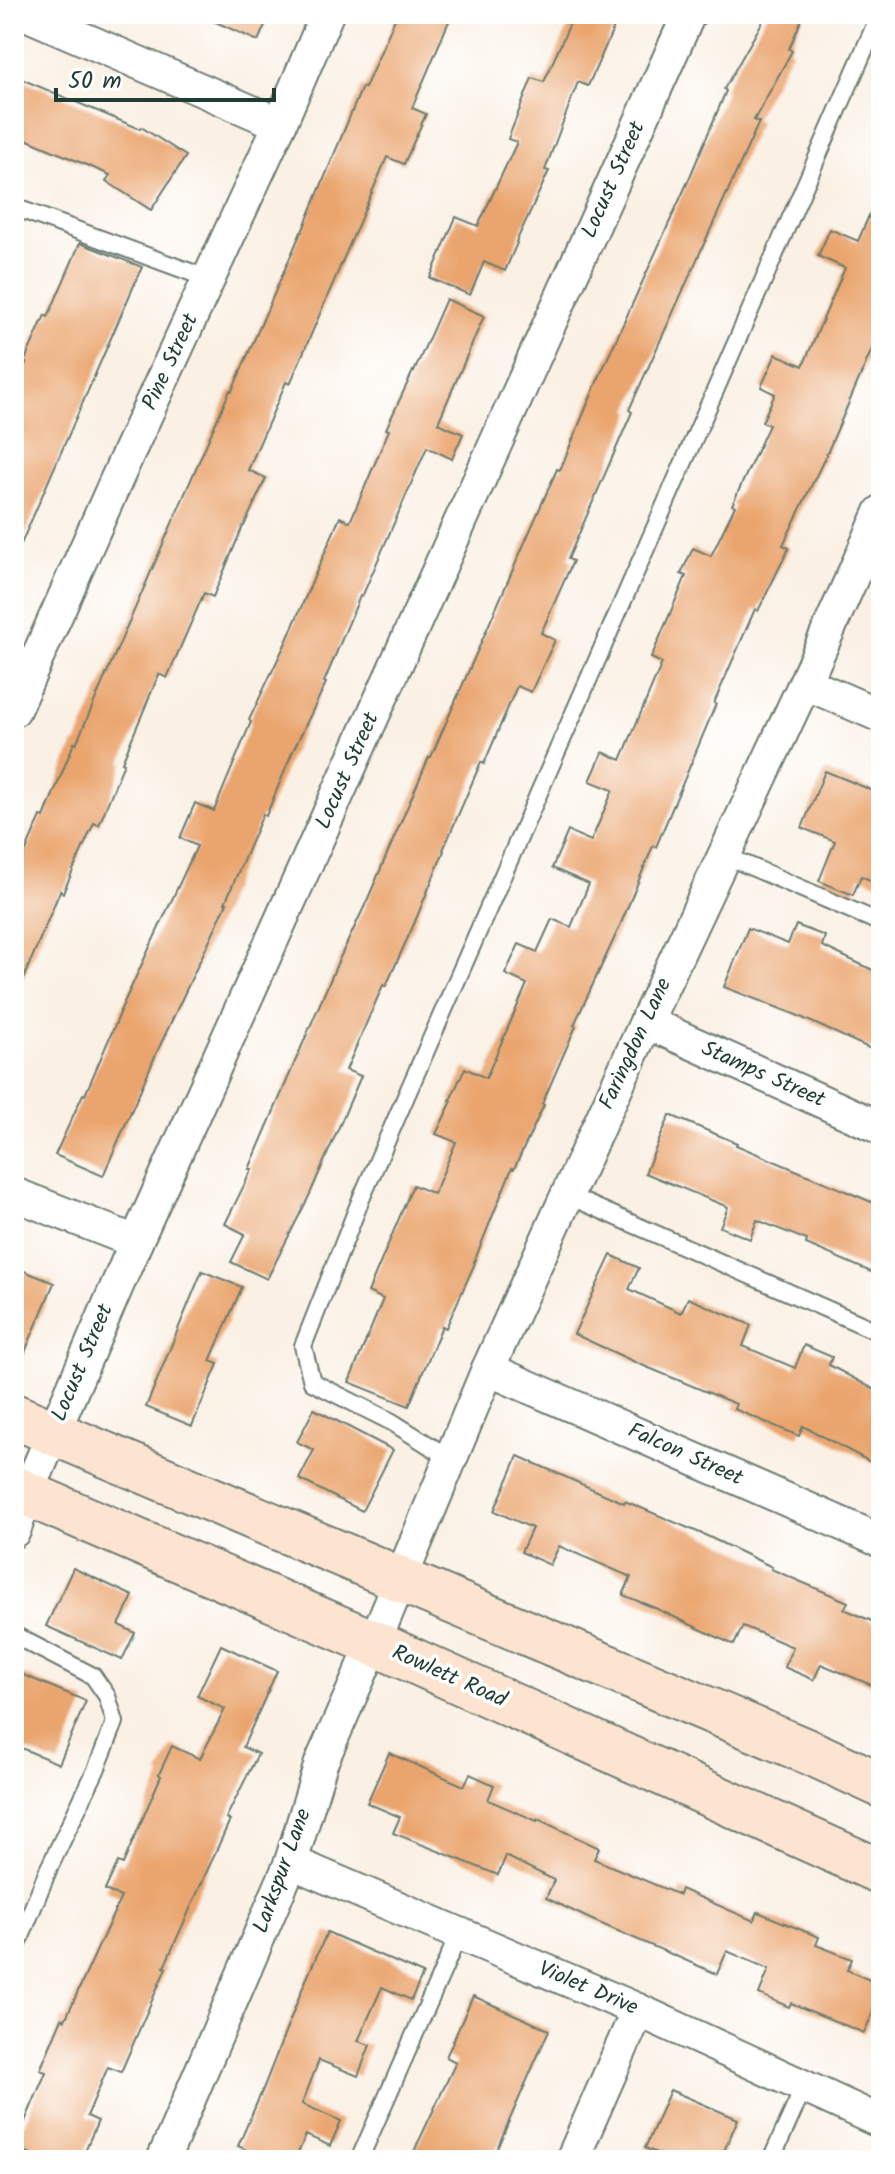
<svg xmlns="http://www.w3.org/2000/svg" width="895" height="2174" font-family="Kalam,sans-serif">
<rect width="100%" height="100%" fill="#fff"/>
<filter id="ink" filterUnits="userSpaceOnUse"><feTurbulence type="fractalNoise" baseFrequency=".0125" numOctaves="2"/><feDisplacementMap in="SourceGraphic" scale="16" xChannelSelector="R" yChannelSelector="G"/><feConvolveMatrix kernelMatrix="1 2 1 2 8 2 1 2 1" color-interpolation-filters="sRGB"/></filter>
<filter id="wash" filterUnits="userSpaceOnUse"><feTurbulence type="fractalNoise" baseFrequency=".006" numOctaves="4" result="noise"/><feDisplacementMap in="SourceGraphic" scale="32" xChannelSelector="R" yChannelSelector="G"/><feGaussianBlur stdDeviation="1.8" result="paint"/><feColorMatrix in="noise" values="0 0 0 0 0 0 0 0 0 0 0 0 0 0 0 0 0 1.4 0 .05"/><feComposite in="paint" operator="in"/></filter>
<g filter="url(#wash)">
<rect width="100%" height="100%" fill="#faf0e3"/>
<g id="blocks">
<g fill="#eaa46d">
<polygon points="198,14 270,14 258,41"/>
<polygon points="397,14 452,14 412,108 426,114 404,164 387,157 290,384 286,382 248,470 266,478 244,526 243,526 213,597 204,593 167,678 159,674 122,762 124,763 99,825 94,823 63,893 60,891 14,1001 14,878 41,816 44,817 74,743 76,744 230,390 232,391 301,232 302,232 362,87 365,88"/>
<polygon points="574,14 590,14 615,25 588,86 578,82 545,170 549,171 516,242 517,243 505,271 484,262 470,295 430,278 456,217 478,226 517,142 508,139 532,78 544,82"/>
<polygon points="767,14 804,14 789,49 792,51 754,120 759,122 629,410 632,412 568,559 573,561 541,633 555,640 531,692 517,686 484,764 481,762 443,850 444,851 414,924 386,986 383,985 346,1070 361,1076 310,1194 267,1279 231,1262 245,1234 225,1224 252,1169 249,1169 337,964 366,903 429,757 431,757 557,469 560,470 596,384 689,179 726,91 724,89"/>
<polygon points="14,76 140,129 141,127 186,156 151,210 106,181 110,175 14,134"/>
<polygon points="881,188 881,328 828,451 783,545 789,548 758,611 755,609 714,703 716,704 656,847 653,846 619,928 574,1025 576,1026 542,1104 544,1105 514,1169 512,1168 474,1262 475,1263 446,1328 442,1326 409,1406 349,1382 383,1299 368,1292 413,1185 434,1194 456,1142 436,1134 452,1101 450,1100 465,1068 486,1078 527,984 505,974 519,944 537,952 552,919 571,927 589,884 552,868 568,831 591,841 613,790 590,781 603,752 621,760 662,663 651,658 686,576 681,574 693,548 711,556 735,506 732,505 769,425 762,422 775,394 761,387 776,354 803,366 845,268 818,256 830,229 858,241"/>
<polygon points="80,243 142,267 14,560 14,391 26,363 24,362 45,315 48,317"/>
<polygon points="446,299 484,316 438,423 463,434 452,459 427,447 362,597 360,596 324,682 326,683 292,753 266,816 263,814 225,903 227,903 157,1052 103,1176 55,1155 83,1094 85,1095 121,1011 120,1011 197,846 180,838 195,803 214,811 251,722 249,720 287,640 340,517 350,522 389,430 386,429 413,371 414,372"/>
<polygon points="825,771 881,794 881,885 861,876 853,895 819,881 835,841 802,828"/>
<polygon points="796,925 825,936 822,946 881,974 881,1033 873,1050 794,1014 724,987 748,928 788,944"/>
<polygon points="670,1115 737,1143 736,1145 881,1206 881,1249 871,1272 806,1244 807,1240 757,1220 750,1239 720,1227 728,1207 645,1173"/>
<polygon points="611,1255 639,1268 629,1289 681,1313 688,1298 751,1325 743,1346 795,1368 804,1345 832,1357 829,1365 881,1393 881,1452 874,1464 803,1426 799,1436 734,1409 736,1404 637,1363 574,1334"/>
<polygon points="14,1267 54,1283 14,1378"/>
<polygon points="202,1271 242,1287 210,1361 218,1364 192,1426 146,1407"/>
<polygon points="314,1409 393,1450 362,1511 299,1479 314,1450 297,1442"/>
<polygon points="518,1456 624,1503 625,1501 707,1536 772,1567 771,1569 848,1602 844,1609 881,1625 881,1689 821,1664 814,1680 784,1667 793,1647 743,1626 734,1645 655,1608 623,1595 631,1577 559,1546 550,1565 521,1552 532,1528 494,1511"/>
<polygon points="73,1568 133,1596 119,1625 135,1633 122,1660 46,1626"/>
<polygon points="221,1645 277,1671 243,1747 258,1754 226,1818 230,1820 164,1967 166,1968 121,2072 108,2067 87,2116 98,2121 81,2160 46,2160 14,2147 46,2072 40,2070 62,2018 65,2020 121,1897 105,1890 118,1862 123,1864 161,1776 159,1774 172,1746 200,1759 225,1709 197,1696"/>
<polygon points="14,1671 86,1701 59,1764 14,1745"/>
<polygon points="389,1753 464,1786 470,1774 494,1785 488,1800 537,1821 538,1819 599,1848 594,1859 679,1895 681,1889 754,1921 758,1912 819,1937 816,1945 852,1959 847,1970 881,1985 881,1994 864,2033 791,2003 789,2007 759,1994 769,1969 727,1951 717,1974 590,1919 546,1898 554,1880 506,1856 498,1875 393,1833 400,1817 367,1803"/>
<polygon points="327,1932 423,1974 411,2000 382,1987 358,2041 370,2045 358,2076 319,2060 302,2104 341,2121 330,2146 306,2135 295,2160 268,2160 238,2146 263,2089 303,1987"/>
<polygon points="473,1996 549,2030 492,2160 410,2160 456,2062 446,2057"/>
<polygon points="670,2090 738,2119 720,2160 673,2160 645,2148"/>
</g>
</g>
</g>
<g filter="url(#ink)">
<use href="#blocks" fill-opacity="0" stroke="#6c7c71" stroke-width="2"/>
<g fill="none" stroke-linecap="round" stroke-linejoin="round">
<defs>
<g id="lane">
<polyline points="14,207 209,279"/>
<polyline points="724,855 881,923"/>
<polyline points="567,1195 881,1333"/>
<polyline points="451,1459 392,1422 312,1382 303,1346 361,1199 880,14"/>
<polyline points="14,1635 93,1676 107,1696 115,1722 96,1770 48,1870 14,1954"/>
<polyline points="359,2160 459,1934"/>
<polyline points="771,2160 804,2087"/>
</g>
<g id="street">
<polyline points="26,14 280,124"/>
<polyline points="805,683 881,716"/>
<polyline points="14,710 127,456 280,124 327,14"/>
<polyline points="646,1022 881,1128"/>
<polyline points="14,1194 136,1242"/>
<polyline points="488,1369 881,1541"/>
<polyline points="14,1531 27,1494 136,1242 689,14"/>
<polyline points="291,1862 638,2010 881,2122"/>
<polyline points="163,2160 291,1862 321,1763 374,1643 488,1369 646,1022 805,683 881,512"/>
<polyline points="572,2160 638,2010"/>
</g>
<g id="secondary">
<polyline points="14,1416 818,1756 881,1785"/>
<polyline points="14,1488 374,1643 881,1872"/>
</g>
</defs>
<use href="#lane" stroke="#6c7c71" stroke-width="20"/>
<use href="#street" stroke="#6c7c71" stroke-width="36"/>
<use href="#secondary" stroke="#6c7c71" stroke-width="48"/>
<use href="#lane" stroke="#fff" stroke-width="16"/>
<use href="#street" stroke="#fff" stroke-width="32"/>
<use href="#secondary" stroke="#fde4d1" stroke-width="44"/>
</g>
</g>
<g text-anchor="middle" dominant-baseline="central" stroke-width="7" stroke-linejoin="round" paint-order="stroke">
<g font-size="22" fill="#1f3d34" stroke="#fff">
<text transform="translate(614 180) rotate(-66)">Locust Street</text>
<text transform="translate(171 362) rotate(-65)">Pine Street</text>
<text transform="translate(348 771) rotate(-66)">Locust Street</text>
<text transform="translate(636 1044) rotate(-65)">Faringdon Lane</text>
<text transform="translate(763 1075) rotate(24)">Stamps Street</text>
<text transform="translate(83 1363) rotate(-67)">Locust Street</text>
<text transform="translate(685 1455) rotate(24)">Falcon Street</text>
<text transform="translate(449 1677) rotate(24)">Rowlett Road</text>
<text transform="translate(283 1871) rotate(-70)">Larkspur Lane</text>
<text transform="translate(588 1989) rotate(23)">Violet Drive</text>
</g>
</g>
<rect width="895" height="2174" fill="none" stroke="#fff" stroke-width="48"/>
<path d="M56 88v12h218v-12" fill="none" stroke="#1f3d34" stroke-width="4"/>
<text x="68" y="88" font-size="24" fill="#1f3d34" stroke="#ffffff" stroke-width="6" paint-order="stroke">50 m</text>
</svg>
